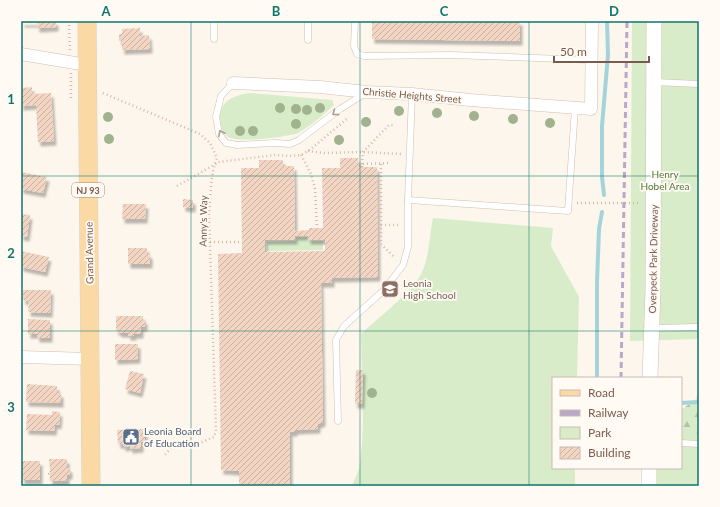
<svg xmlns="http://www.w3.org/2000/svg" width="720" height="507" font-family="Lato,sans-serif">
<defs>
<pattern id="forest-firs" width="22" height="20" patternUnits="userSpaceOnUse"><rect width="22" height="20" fill="#d8ecc9"/><path d="M5 1l3.5 6h-7zM16 11l3.5 6h-7z" fill="#b4c2a5"/></pattern>
<pattern id="building-hatch" width="6" height="6" patternUnits="userSpaceOnUse"><rect width="6" height="6" fill="#f3d5c3"/><path d="M-1 1l2-2M0 6l6-6M5 7l2-2" fill="none" stroke="#cab0a1"/></pattern>
<filter id="shadow"><feDropShadow dx="2.5" dy="4.5" stdDeviation="1" flood-color="#0004"/></filter>
</defs>
<rect width="100%" height="100%" fill="#fdf6ec"/>
<g fill="#d8ecc9">
<polygon points="632,21 699,21 699,339 630,341"/>
<path d="M252 93 332 100 334 105C325 114 309 127 298 133 288 137 237 143 228 137 223 133 221 128 220 121 218 101 235 94 252 93Z"/>
<path d="M433 218 553 228 551 246 579 297 577 378H553V468H575V486H352L359 469 362 445 363 420 361 334C378 318 415 290 423 270 429 256 430 233 433 218Z"/>
<polygon points="296,237 307,237 307,241 323,241 323,250 267,251 267,242 296,241"/>
<polygon points="681,434 699,434 699,486 649,486 649,468 681,468"/>
</g>
<polygon fill="url(#forest-firs)" points="699,391 699,434 681,434 681,410 696,399"/>
<g fill="none" stroke-linecap="round" stroke-linejoin="round">
<g stroke="#a5d3da" stroke-width="4">
<polyline points="604,195 602,177 602,126 608,55 607,21"/>
<polyline points="597,378 597,282 599,229 602,212"/>
<polyline points="681,403 699,402"/>
</g>
</g>
<g fill="url(#building-hatch)" fill-rule="evenodd" filter="url(#shadow)">
<polygon points="22,21 56,21 56,27 37,28 37,23 22,23"/>
<polygon points="372,21 520,21 520,41 372,39"/>
<polygon points="140,28 140,36 149,35 150,49 122,50 122,41 119,41 119,34 122,34 122,29"/>
<polygon points="32,87 32,94 51,93 54,141 38,142 36,105 21,106 21,88"/>
<path d="M340 158H358L359 167H377L378 277 332 278V283H321L323 422 318 424V429L295 430V432H290V486H239V471L221 470 218 254 242 253 241 168H259V160H283V166H294L295 231 309 230V228H323L322 168H340ZM295 236H308V240H325V251L265 252V240H295Z"/>
<polygon points="21,172 47,177 43,193 21,189"/>
<polygon points="183,199 193,200 193,208 183,207"/>
<polygon points="123,204 146,204 145,219 122,219"/>
<polygon points="21,214 30,215 27,237 21,236"/>
<polygon points="128,248 147,248 147,254 150,254 150,264 128,264"/>
<polygon points="21,251 49,257 45,272 21,267"/>
<polygon points="23,290 51,290 50,313 28,312 29,301 23,300"/>
<polygon points="116,316 143,316 143,320 145,320 145,327 141,327 141,334 134,334 134,336 128,336 128,333 119,333 119,331 116,331"/>
<polygon points="28,319 50,320 50,338 37,338 37,334 28,334"/>
<polygon points="115,344 138,344 138,359 115,360"/>
<polygon points="356,370 363,370 362,404 355,404"/>
<polygon points="130,371 144,374 140,393 125,389"/>
<polygon points="27,384 57,386 57,393 61,393 61,403 26,402"/>
<polygon points="52,411 60,412 59,425 55,424 54,431 26,430 27,414 52,415"/>
<polygon points="145,429 145,442 141,442 141,448 130,449 130,446 123,447 123,444 118,444 117,430"/>
<polygon points="49,459 67,459 67,468 70,468 70,475 67,475 67,481 50,481 50,475 48,475 48,473 50,473"/>
<polygon points="21,461 40,461 40,480 22,480"/>
</g>
<g fill="none" stroke-linecap="round" stroke-linejoin="round">
<defs>
<g id="service">
<polyline points="214,21 214,39"/>
<polyline points="355,21 354,46 357,54 364,56 451,55 591,60"/>
<polyline points="308,40 308,21"/>
<polyline points="654,82 699,84"/>
<polyline points="233,83 221,96 216,117 219,134 226,143 237,145 275,143 290,144 299,140 340,109 366,93"/>
<polyline points="412,94 408,200 568,211 575,108"/>
<polyline points="651,328 699,327"/>
<polyline points="338,421 336,340 344,326 384,290 403,265 408,247 408,200"/>
<polyline points="681,443 699,444"/>
</g>
<g id="minor">
<polyline points="21,54 87,65"/>
<polyline points="233,83 320,87 367,92 412,94 470,100 591,109 592,21"/>
<polyline points="21,357 91,359"/>
</g>
<g id="tertiary">
<polyline points="650,378 653,289 654,21"/>
<polyline points="649,486 649,468"/>
</g>
<polyline id="primary" points="87,21 91,486"/>
</defs>
<use href="#service" stroke="#d1beb0" stroke-width="7"/>
<use href="#minor" stroke="#d1beb0" stroke-width="13"/>
<use href="#tertiary" stroke="#d1beb0" stroke-width="16"/>
<use href="#primary" stroke="#dad1cd" stroke-width="19"/>
<g stroke="#d9b8a5" stroke-width="2.5" stroke-dasharray="1 3" stroke-linecap="butt">
<polyline points="69,21 70,50"/>
<polyline points="71,73 71,98"/>
<path d="M103 93 200 134 210 143 217 158C210 175 211 196 209 214L216 431 214 437 202 442 171 448 164 456"/>
<polyline points="308,151 324,153 361,152 401,154"/>
<polyline points="301,155 311,174 315,189 317,228"/>
<polyline points="362,164 363,152 389,125 394,125"/>
<polyline points="381,164 381,244 395,258"/>
<polyline points="362,167 362,164 390,163"/>
<polyline points="177,186 219,162 275,155 289,156 301,155 311,149 348,118"/>
<polyline points="577,203 640,203"/>
<polyline points="381,225 401,225"/>
<polyline points="210,242 242,242"/>
</g>
<use href="#service" stroke="#fff" stroke-width="6"/>
<use href="#minor" stroke="#fff" stroke-width="12"/>
<use href="#tertiary" stroke="#fff" stroke-width="15"/>
<use href="#primary" stroke="#fbd9a5" stroke-width="18"/>
<polyline stroke="#b9a8c9" stroke-width="3" stroke-dasharray="6 4" stroke-linecap="butt" points="621,378 627,21"/>
</g>
<g fill="#a0b28e">
<circle cx="280" cy="108" r="5"/>
<circle cx="320" cy="108" r="5"/>
<circle cx="296" cy="109" r="5"/>
<circle cx="307" cy="110" r="5"/>
<circle cx="399" cy="111" r="5"/>
<circle cx="437" cy="113" r="5"/>
<circle cx="474" cy="116" r="5"/>
<circle cx="108" cy="117" r="5"/>
<circle cx="513" cy="119" r="5"/>
<circle cx="366" cy="122" r="5"/>
<circle cx="550" cy="123" r="5"/>
<circle cx="296" cy="124" r="5"/>
<circle cx="240" cy="131" r="5"/>
<circle cx="253" cy="131" r="5"/>
<circle cx="109" cy="139" r="5"/>
<circle cx="339" cy="140" r="5"/>
<circle cx="372" cy="393" r="5"/>
</g>
<defs><path id="oneway-chevron" d="M-2-3.5L2.5 0L-2 3.5" fill="none" stroke-width="1.6" stroke-linecap="round" stroke-linejoin="round"/></defs>
<g stroke="#af9d94">
<use href="#oneway-chevron" transform="translate(335 113) rotate(144)"/>
<use href="#oneway-chevron" transform="translate(221 133) rotate(-117)"/>
</g>
<path fill="none" stroke="#0f766e" stroke-width="1" stroke-opacity="0.55" d="M191 21V486M360 21V486M529 21V486M21 176H699M21 331H699"/>
<defs>
<symbol id="school-square" viewBox="-11 -11 22 22"><rect x="-9" y="-9" width="18" height="18" rx="4" fill="#8d6e63" stroke="#fffaf3"/><path d="M0-5L7-2L0 1L-7-2ZM-4 1L0 2.5L4 1V4Q0 6-4 4Z" fill="#fff"/></symbol>
<symbol id="civic-square" viewBox="-11 -11 22 22"><rect x="-9" y="-9" width="18" height="18" rx="4" fill="#5c6f8a" stroke="#fffaf3"/><path d="M-.6-6.5H3V-4.5H.6V-3L4-1V1h2V6H-6V1h2V-1L-.6-3ZM-1.2 2.5V6h2.4V2.5Z" fill="#fff"/></symbol>
</defs>
<g fill-rule="evenodd">
<use href="#school-square" x="380" y="279" width="20" height="20"/>
<use href="#civic-square" x="121" y="427" width="20" height="20"/>
</g>
<g text-anchor="middle" dominant-baseline="central" stroke-width="3.5" stroke-linejoin="round" paint-order="stroke">
<rect fill="#fffaf3" stroke="#a28b7f" stroke-width="1" x="72" y="183" width="32" height="14" rx="3"/>
<g font-size="9" font-weight="bold" fill="#7a5c4d">
<text x="88" y="190">NJ 93</text>
</g>
<g font-size="10" fill="#7a5c4d" stroke="#fffaf3">
<text transform="translate(412 95) rotate(5)">Christie Heights Street</text>
<text transform="translate(203 221) rotate(-89)">Anny's Way</text>
<text transform="translate(89 253) rotate(-91)">Grand Avenue</text>
<text transform="translate(653 259) rotate(-89)">Overpeck Park Driveway</text>
</g>
<g font-size="10" fill="#537a41" stroke="#fffaf3">
<text x="665" y="174">Henry<tspan x="665" dy="12">Hobel Area</tspan></text>
</g>
<g font-size="10" fill="#785e54" stroke="#fffaf3" text-anchor="start">
<text x="403" y="283">Leonia<tspan x="403" dy="12">High School</tspan></text>
</g>
<g font-size="10" fill="#4e5e75" stroke="#fffaf3" text-anchor="start">
<text x="144" y="431">Leonia Board<tspan x="144" dy="12">of Education</tspan></text>
</g>
</g>
<rect width="720" height="507" fill="none" stroke="#fffaf3" stroke-width="44"/>
<rect x="552" y="377" width="130" height="92" fill="#fffaf3" stroke="#cabbb1"/>
<rect x="560" y="390" width="20" height="6" fill="#fbd9a5" stroke="#cabbb1"/>
<text x="588" y="397" font-size="12" fill="#7a5c4d">Road</text>
<rect x="560" y="410" width="20" height="6" fill="#b9a8c9" stroke="#cabbb1"/>
<text x="588" y="417" font-size="12" fill="#7a5c4d">Railway</text>
<rect x="560" y="427" width="20" height="12" fill="#d8ecc9" stroke="#cabbb1"/>
<text x="588" y="437" font-size="12" fill="#7a5c4d">Park</text>
<rect x="560" y="447" width="20" height="12" fill="url(#building-hatch)" stroke="#cabbb1"/>
<text x="588" y="457" font-size="12" fill="#7a5c4d">Building</text>
<path d="M554 56v6h95v-6" fill="none" stroke="#7a5c4d" stroke-width="2"/>
<text x="560" y="56" font-size="12" fill="#7a5c4d" stroke="#fffaf3" stroke-width="3" paint-order="stroke">50 m</text>
<rect x="22" y="22" width="676" height="463" fill="none" stroke="#0f766e" stroke-width="1.5"/>
<g font-size="13" text-anchor="middle" font-weight="bold" fill="#0f766e">
<text x="106" y="16">A</text>
<text x="276" y="16">B</text>
<text x="444" y="16">C</text>
<text x="614" y="16">D</text>
<text x="11" y="104">1</text>
<text x="11" y="258">2</text>
<text x="11" y="412">3</text>
</g>
</svg>
